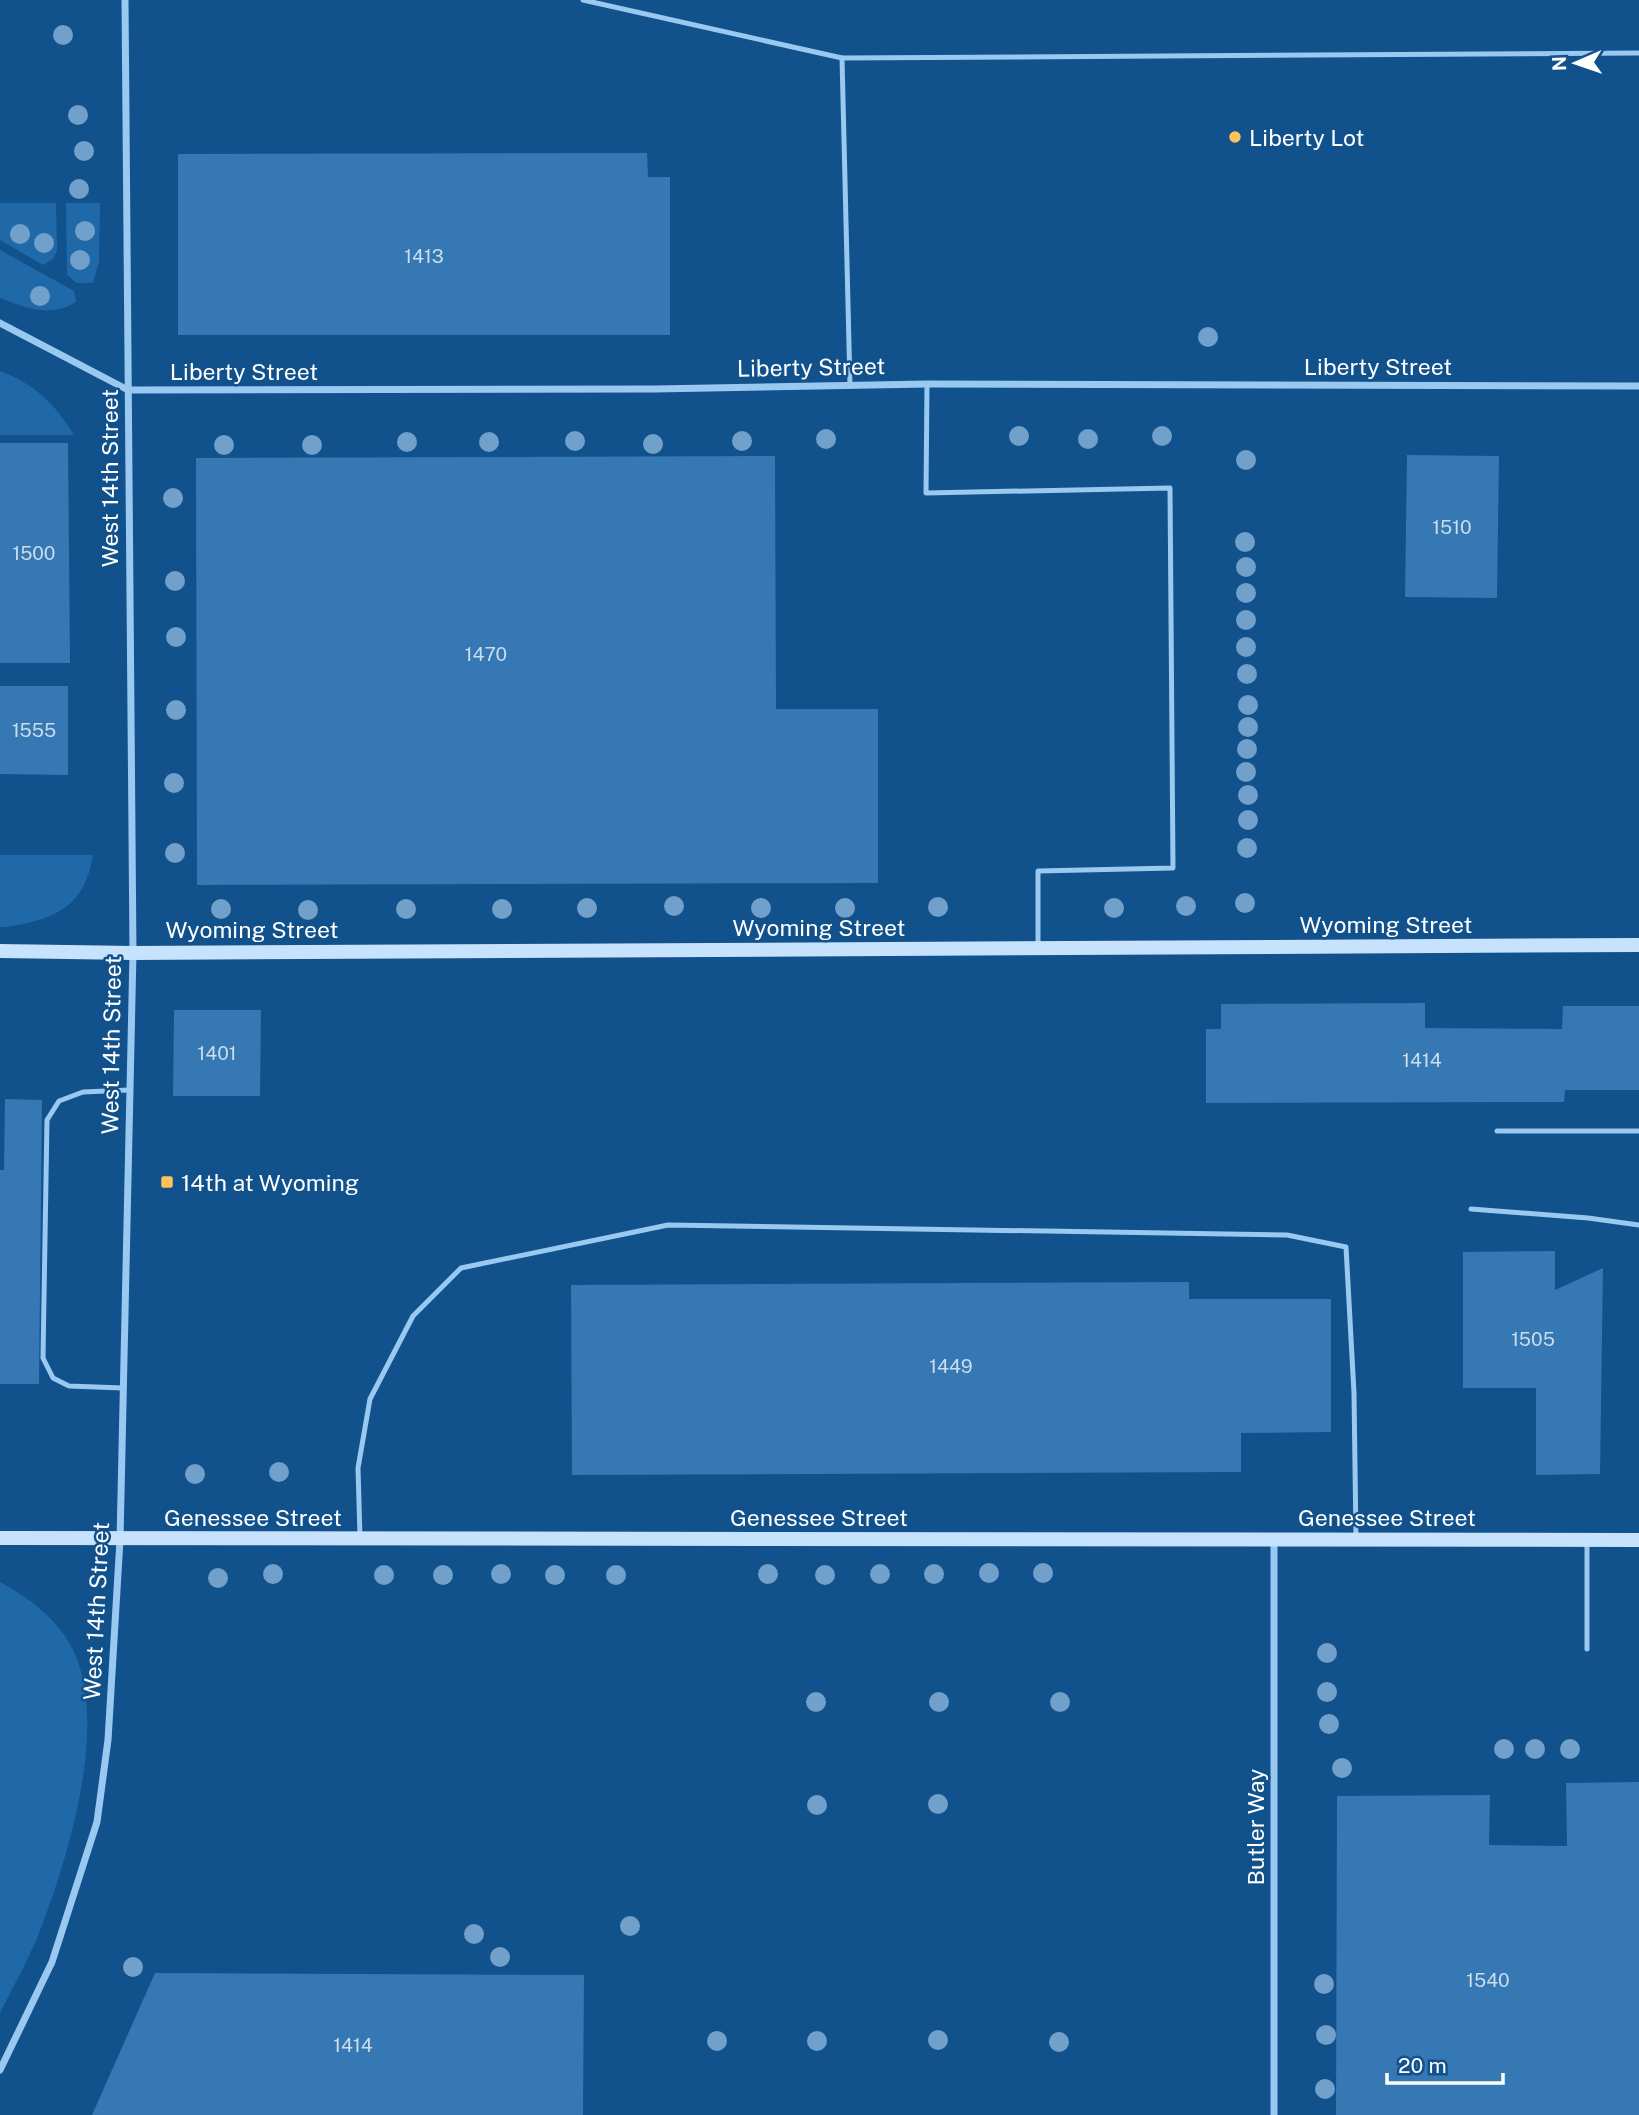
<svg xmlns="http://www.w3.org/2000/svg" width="1639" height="2115" font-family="'Public Sans',sans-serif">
<rect width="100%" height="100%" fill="#11518c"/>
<g fill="#2069a9">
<polygon points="0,203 56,203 57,250 53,259 43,265 0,240"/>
<polygon points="66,203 100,203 99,262 93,283 77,283 67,275"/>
<path d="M0 250 74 291 76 302C50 318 26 308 0 298Z"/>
<path d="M0 371C36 385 54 403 74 435H0Z"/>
<path d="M0 855H93C85 907 54 920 6 927H0Z"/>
<path d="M0 1582C29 1598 58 1619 73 1650 110 1726 67 1861 38 1936 27 1962 13 1987 0 2013Z"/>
</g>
<g fill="#3578b3">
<polygon points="647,153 648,177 670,177 670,335 178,335 178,154"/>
<polygon points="0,443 68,443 70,663 0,663"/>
<polygon points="1407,455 1499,456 1497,598 1405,597"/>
<polygon points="775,456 776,709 878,709 878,883 197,885 196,458"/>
<polygon points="0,686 68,686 68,775 0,774"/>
<polygon points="1425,1003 1425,1028 1562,1029 1563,1006 1639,1006 1639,1090 1565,1090 1564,1102 1206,1103 1206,1029 1221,1029 1221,1004"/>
<polygon points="174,1010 261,1010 260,1096 173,1096"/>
<polygon points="5,1099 42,1100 39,1384 0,1384 0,1170 4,1170"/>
<polygon points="1555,1251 1555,1290 1603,1268 1600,1474 1536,1475 1536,1388 1463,1388 1463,1252"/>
<polygon points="1189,1282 1189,1299 1331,1299 1331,1432 1241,1433 1241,1472 572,1475 571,1285"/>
<polygon points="1639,1782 1639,2115 1336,2115 1337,1796 1490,1795 1489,1845 1567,1846 1566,1783"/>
<polygon points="155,1973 584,1975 583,2115 92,2115"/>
</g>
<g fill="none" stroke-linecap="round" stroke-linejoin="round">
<g stroke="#99c8f1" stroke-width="5">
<polyline points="583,0 842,58"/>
<polyline points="927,384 926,493 1170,488 1173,868 1038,871 1038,945"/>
<polyline points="850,386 842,58 1639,53"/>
<polyline points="1497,1131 1639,1131"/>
<polyline points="1471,1209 1588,1218 1639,1225"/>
<polyline points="123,1388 69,1386 53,1378 43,1358 47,1120 59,1101 83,1092 129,1090"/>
<polyline points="360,1537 358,1468 370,1399 413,1316 461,1268 668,1225 1287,1235 1346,1247 1354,1393 1356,1539"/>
<polyline points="1587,1649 1587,1540"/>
</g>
<g stroke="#99c8f1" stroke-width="7">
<polyline points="0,323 128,390 655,389 927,384 1639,386"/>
<polyline points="1274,1540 1274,2115"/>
<polyline points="0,2070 52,1962 97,1822 108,1740 120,1540 133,953 125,0"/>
</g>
<g stroke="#c7e2fc" stroke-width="14">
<polyline points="0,951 133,953 1639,945"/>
<polyline points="0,1538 1639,1540"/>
</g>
</g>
<g fill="#71a0ca">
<circle cx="63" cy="35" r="10"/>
<circle cx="78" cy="115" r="10"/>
<circle cx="84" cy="151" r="10"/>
<circle cx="79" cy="189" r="10"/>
<circle cx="85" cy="231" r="10"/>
<circle cx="20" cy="234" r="10"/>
<circle cx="44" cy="243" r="10"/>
<circle cx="80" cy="260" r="10"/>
<circle cx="40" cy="296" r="10"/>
<circle cx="1208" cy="337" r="10"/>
<circle cx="1019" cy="436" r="10"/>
<circle cx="1162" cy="436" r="10"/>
<circle cx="826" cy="439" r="10"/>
<circle cx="1088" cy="439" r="10"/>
<circle cx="575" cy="441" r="10"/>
<circle cx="742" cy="441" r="10"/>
<circle cx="407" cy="442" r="10"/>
<circle cx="489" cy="442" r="10"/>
<circle cx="653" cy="444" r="10"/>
<circle cx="224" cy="445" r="10"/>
<circle cx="312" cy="445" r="10"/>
<circle cx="1246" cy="460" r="10"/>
<circle cx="173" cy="498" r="10"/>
<circle cx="1245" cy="542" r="10"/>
<circle cx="1246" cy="567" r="10"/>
<circle cx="175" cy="581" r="10"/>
<circle cx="1246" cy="593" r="10"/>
<circle cx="1246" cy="620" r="10"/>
<circle cx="176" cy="637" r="10"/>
<circle cx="1246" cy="647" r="10"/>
<circle cx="1247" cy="674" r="10"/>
<circle cx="1248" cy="705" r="10"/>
<circle cx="176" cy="710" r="10"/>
<circle cx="1248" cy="727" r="10"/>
<circle cx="1247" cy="749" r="10"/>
<circle cx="1246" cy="772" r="10"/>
<circle cx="174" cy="783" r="10"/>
<circle cx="1248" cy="795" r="10"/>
<circle cx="1248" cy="820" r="10"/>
<circle cx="1247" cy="848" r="10"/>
<circle cx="175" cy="853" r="10"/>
<circle cx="1245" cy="903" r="10"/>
<circle cx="674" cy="906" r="10"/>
<circle cx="1186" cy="906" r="10"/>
<circle cx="938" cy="907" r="10"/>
<circle cx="587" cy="908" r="10"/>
<circle cx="761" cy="908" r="10"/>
<circle cx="845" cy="908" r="10"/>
<circle cx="1114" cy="908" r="10"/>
<circle cx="221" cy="909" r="10"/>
<circle cx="406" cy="909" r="10"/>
<circle cx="502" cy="909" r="10"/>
<circle cx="308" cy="910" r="10"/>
<circle cx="279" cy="1472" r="10"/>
<circle cx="195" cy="1474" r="10"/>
<circle cx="989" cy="1573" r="10"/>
<circle cx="1043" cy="1573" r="10"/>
<circle cx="273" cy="1574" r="10"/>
<circle cx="501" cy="1574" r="10"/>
<circle cx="768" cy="1574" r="10"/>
<circle cx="880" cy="1574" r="10"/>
<circle cx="934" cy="1574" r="10"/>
<circle cx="384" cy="1575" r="10"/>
<circle cx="443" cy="1575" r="10"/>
<circle cx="555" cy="1575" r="10"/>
<circle cx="616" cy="1575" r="10"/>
<circle cx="825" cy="1575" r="10"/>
<circle cx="218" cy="1578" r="10"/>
<circle cx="1327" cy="1653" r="10"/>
<circle cx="1327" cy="1692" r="10"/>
<circle cx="816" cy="1702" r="10"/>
<circle cx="939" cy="1702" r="10"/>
<circle cx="1060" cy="1702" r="10"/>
<circle cx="1329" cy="1724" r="10"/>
<circle cx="1504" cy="1749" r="10"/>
<circle cx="1535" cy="1749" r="10"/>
<circle cx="1570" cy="1749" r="10"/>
<circle cx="1342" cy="1768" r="10"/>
<circle cx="938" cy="1804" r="10"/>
<circle cx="817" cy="1805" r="10"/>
<circle cx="630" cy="1926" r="10"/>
<circle cx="474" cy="1934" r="10"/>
<circle cx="500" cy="1957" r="10"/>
<circle cx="133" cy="1967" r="10"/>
<circle cx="1324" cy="1984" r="10"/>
<circle cx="1326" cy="2035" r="10"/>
<circle cx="938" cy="2040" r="10"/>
<circle cx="717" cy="2041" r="10"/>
<circle cx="817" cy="2041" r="10"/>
<circle cx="1059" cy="2042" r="10"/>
<circle cx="1325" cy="2089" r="10"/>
</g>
<g fill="#ffc159" stroke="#11518c" stroke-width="2.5">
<circle cx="1235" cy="137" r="7"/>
<rect x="160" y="1175" width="14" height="14" rx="3.5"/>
</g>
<g text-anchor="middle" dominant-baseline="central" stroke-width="5" stroke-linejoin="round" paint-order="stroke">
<g font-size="19" fill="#ccddec">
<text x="424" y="256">1413</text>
<text x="1452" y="527">1510</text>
<text x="34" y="553">1500</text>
<text x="486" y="654">1470</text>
<text x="34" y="730">1555</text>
<text x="217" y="1053">1401</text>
<text x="1422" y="1060">1414</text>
<text x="1533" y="1339">1505</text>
<text x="951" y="1366">1449</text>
<text x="1488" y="1980">1540</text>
<text x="353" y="2045">1414</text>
</g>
<g font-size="23" fill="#fff" stroke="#11518c" text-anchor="start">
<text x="1249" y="137">Liberty Lot</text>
<text x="181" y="1182">14th at Wyoming</text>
</g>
<g font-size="23" fill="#fff" stroke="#11518c">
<text x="1378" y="366">Liberty Street</text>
<text transform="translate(811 367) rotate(-1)">Liberty Street</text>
<text x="244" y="371">Liberty Street</text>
<text transform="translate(109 478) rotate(-90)">West 14th Street</text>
<text x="1386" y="924">Wyoming Street</text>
<text x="819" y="927">Wyoming Street</text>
<text x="252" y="929">Wyoming Street</text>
<text transform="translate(111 1045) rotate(-89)">West 14th Street</text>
<text x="253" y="1517">Genessee Street</text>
<text x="819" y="1517">Genessee Street</text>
<text x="1387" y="1517">Genessee Street</text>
<text transform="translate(96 1611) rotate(-87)">West 14th Street</text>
<text transform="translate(1255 1827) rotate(-90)">Butler Way</text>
</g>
</g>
<g transform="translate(1576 63) rotate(268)" stroke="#11518c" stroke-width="5" paint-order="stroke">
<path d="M0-5L12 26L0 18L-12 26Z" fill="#ffffff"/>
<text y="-10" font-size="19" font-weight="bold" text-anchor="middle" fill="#ffffff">N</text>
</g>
<path d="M1387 2073v10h116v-10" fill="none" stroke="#ffffff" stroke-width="3.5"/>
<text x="1398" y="2073" font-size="21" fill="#ffffff" stroke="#11518c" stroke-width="5" paint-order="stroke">20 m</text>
</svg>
